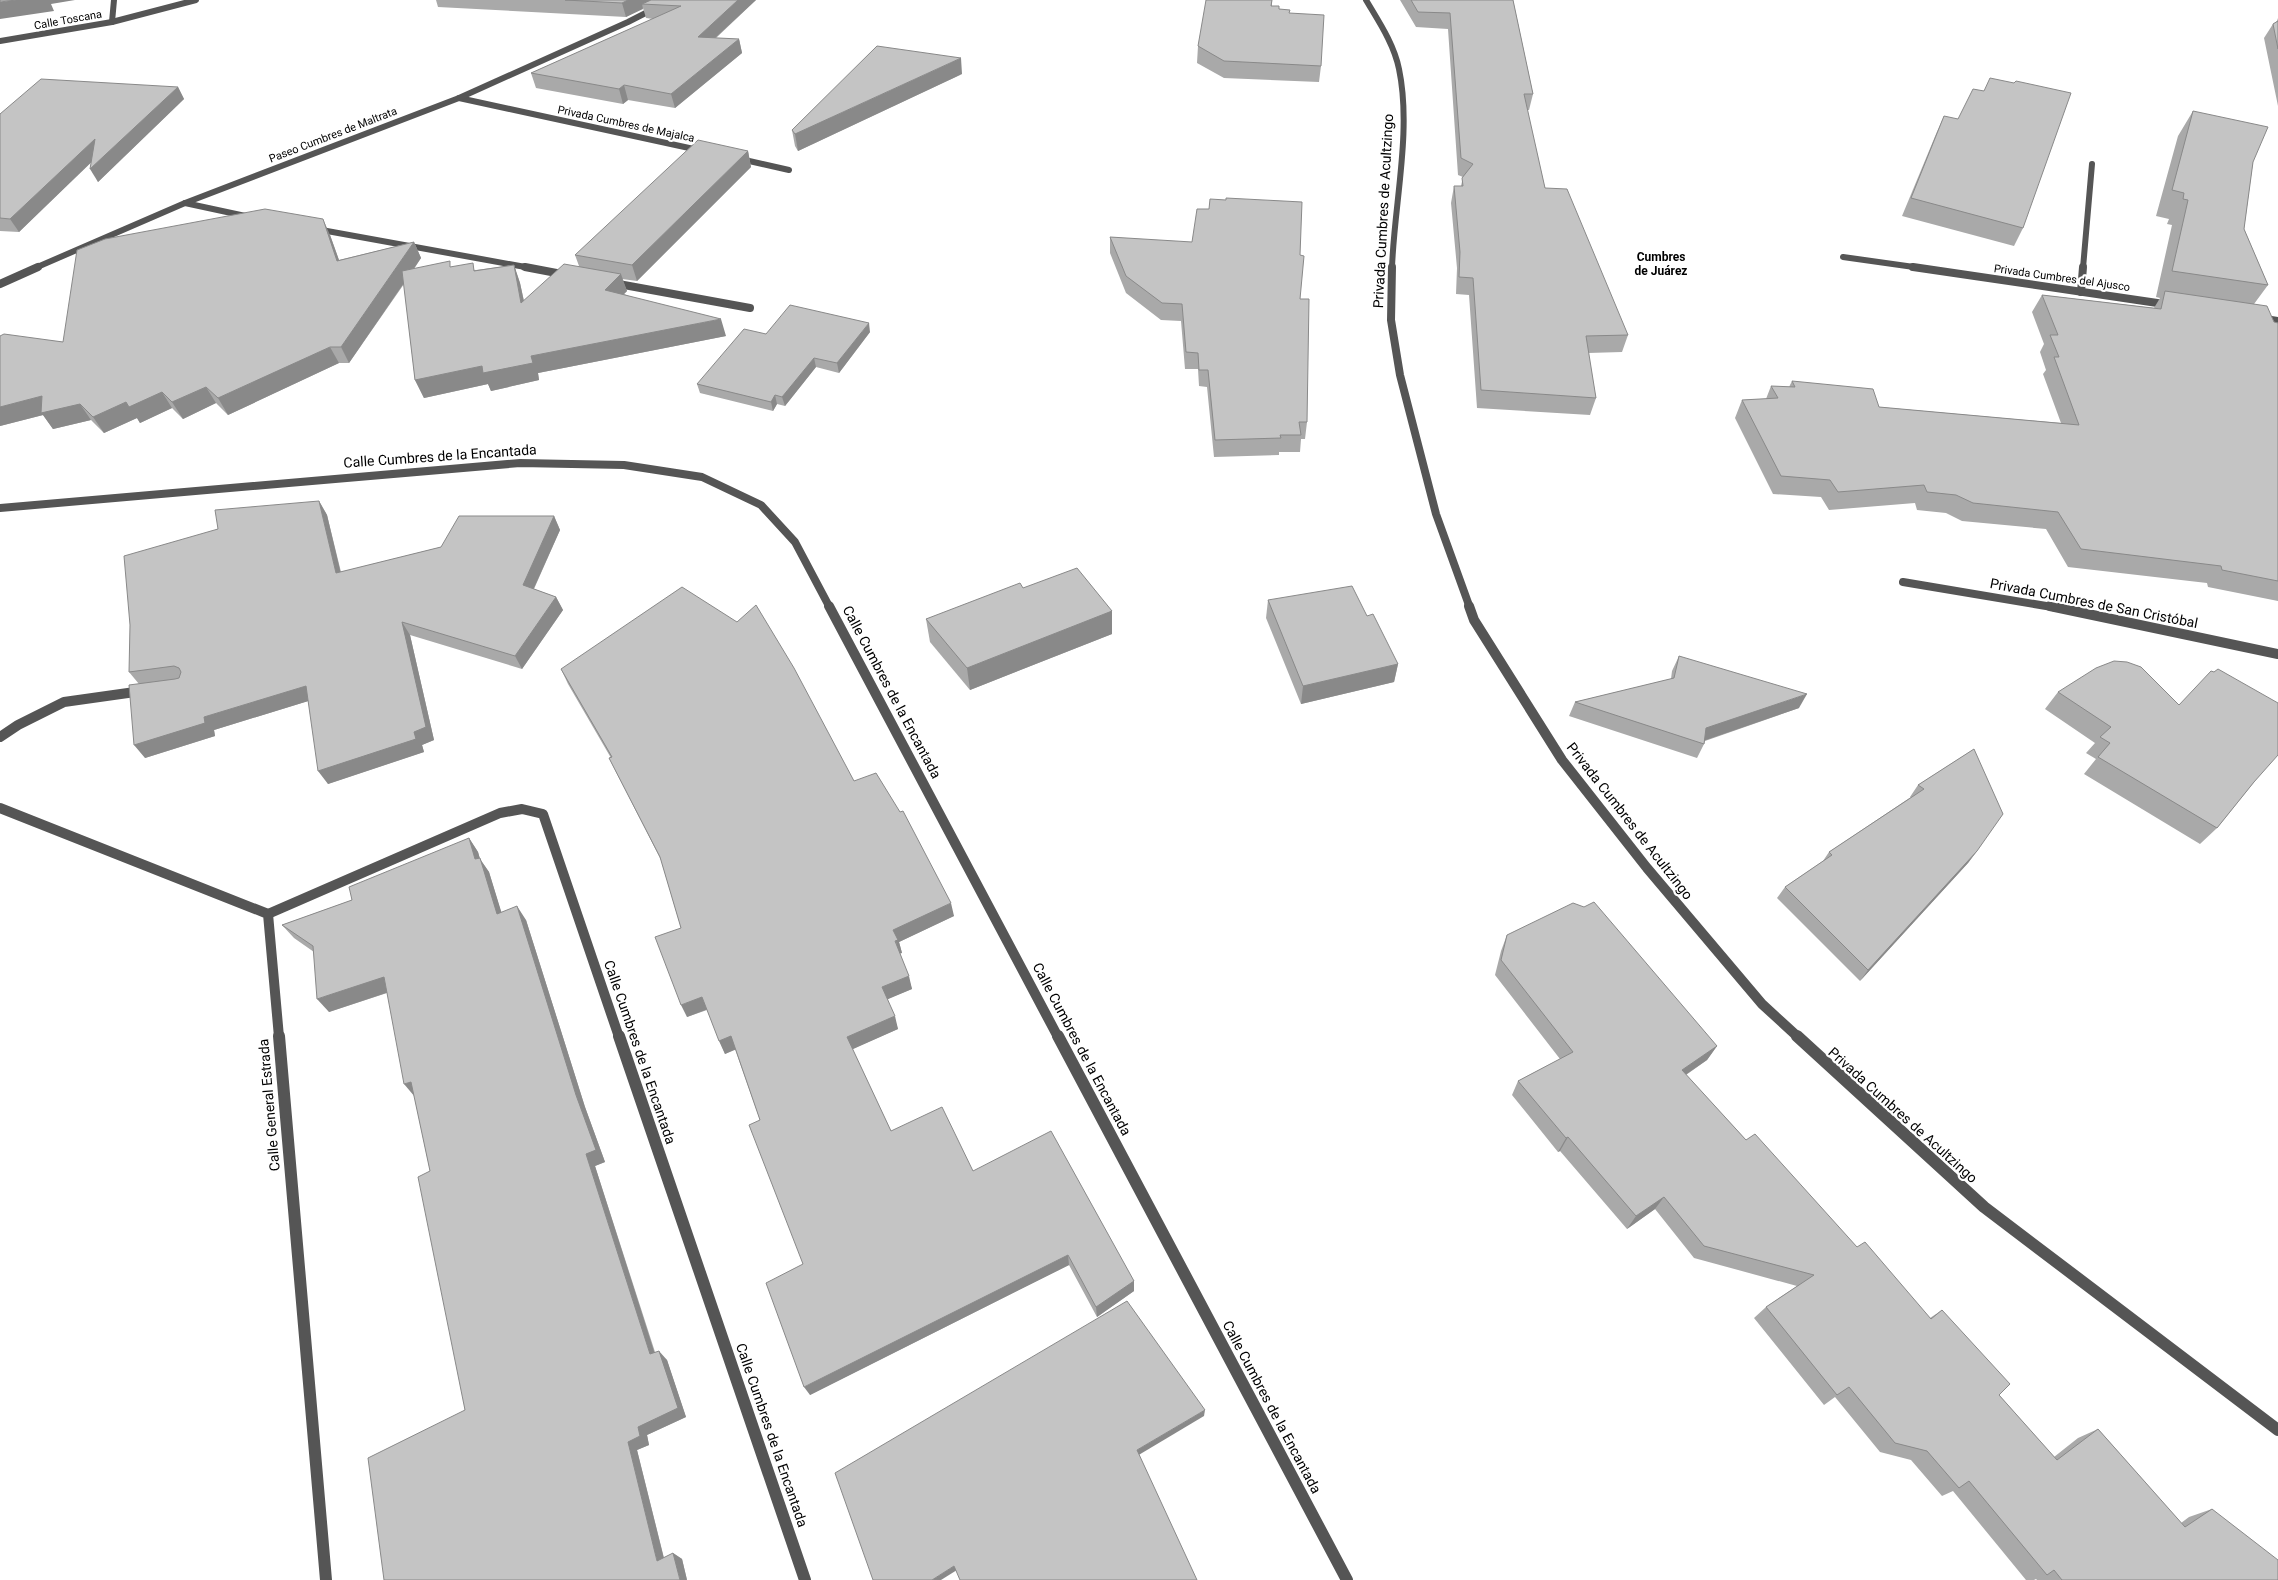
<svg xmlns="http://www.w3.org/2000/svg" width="2278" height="1580" font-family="Roboto,sans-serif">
<rect width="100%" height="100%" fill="#fff"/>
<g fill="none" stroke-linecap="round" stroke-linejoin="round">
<g stroke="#555" stroke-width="6">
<path d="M1366 0C1379 22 1394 44 1399 69 1412 131 1394 205 1392 268"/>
<polyline points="112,22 114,0"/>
<polyline points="0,41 112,22 196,0"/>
<polyline points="459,98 703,151"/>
<polyline points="736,158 789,170"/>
<polyline points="185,203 250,217"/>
<polyline points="316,229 531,268"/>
<polyline points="1843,257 1921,268"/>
<polyline points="2083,268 2092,164"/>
</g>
<g stroke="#555" stroke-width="8">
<polyline points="525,267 567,275"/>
<polyline points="1392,267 1391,320 1400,375 1436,514 1470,608"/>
<polyline points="1913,267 2171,305"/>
<polyline points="613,283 750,308"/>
<polyline points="2081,292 2083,267"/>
<polyline points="2259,318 2278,321"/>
<polyline points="0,508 520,463 624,465 702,477 761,505 795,542 830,608"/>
<polyline points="1903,582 2058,608"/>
</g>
<g stroke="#555" stroke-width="10">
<polyline points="829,606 1058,1037"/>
<polyline points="1469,606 1474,620 1562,760 1647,868 1762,1004 1798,1037"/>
<polyline points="2050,606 2278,654"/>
<polyline points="0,737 18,725 64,702 142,691"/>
<polyline points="0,808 268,914 279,1037"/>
<polyline points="268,914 500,813 522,809 543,814 619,1037"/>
</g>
<g stroke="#555" stroke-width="12">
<polyline points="279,1036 326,1580"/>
<polyline points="619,1036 805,1580"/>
<polyline points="1058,1036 1347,1580"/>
<polyline points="1797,1036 1984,1207 2278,1430"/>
</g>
<polyline stroke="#555" stroke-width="6" points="35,268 185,203 459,98 628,22 671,0"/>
<polyline stroke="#555" stroke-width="8" points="0,284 38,267"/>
</g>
<g fill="#a9a9a9">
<polygon points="436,0 756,0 716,38 739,39 742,53 675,108 628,100 623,104 536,88 531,73 653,19 646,18 643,8 626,17 438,7"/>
<polygon points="1272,0 1272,6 1289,13 1321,66 1319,82 1224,78 1197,63 1198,46"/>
<polygon points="1400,0 1513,0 1533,94 1529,110 1527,110 1545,188 1628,335 1622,352 1588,353 1596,398 1590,415 1477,408 1469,295 1456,294 1457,268 1451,203 1454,186 1461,186 1463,177 1458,175 1448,29 1416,27"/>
<polygon points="2278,18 2278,106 2264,38 2273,24 2277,21"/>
<polygon points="962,74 798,151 795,146 792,130"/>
<polygon points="178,87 184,99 98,182 91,162 19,232 0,231 0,114"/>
<polygon points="2193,111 2253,162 2244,229 2268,285 2254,304 2274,322 2278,323 2278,601 2208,587 2207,583 2068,567 2046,529 1962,521 1946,513 1917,510 1915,503 1829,510 1821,497 1773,494 1735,418 1742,400 1766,399 1771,386 1789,387 1792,381 1879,407 2061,423 2043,374 2046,370 2040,352 2044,344 2032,312 2042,295 2154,308 2160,298 2156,297 2172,225 2167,224 2169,219 2156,216 2178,136"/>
<polygon points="1944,116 2023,228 2014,246 1902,216 1936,134"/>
<polygon points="748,151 751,167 637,281 622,279 627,291 624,294 726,336 538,373 539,380 491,391 488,384 424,398 415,380 404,284 349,363 339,363 228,415 216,403 183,419 172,408 140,423 137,418 104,433 91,420 53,429 43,415 0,426 0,336 63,342 330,235 339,260 414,242 421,258 414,269 452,267 476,270 514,265 520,283 524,301 579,266 575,255"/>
<polygon points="1110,237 1300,255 1300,299 1307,422 1305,439 1301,439 1300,452 1279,452 1279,455 1214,457 1207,387 1199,386 1198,369 1185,369 1181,321 1161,320 1126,293 1110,253"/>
<polygon points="870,332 839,373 816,367 785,406 777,404 773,411 700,393 697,384 766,334"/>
<polygon points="319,501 327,515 341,572 441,547 554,516 560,530 534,589 556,597 563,610 522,669 410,635 434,740 422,745 424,752 328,784 308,701 214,730 215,736 145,758 139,684 129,672"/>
<polygon points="1023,588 1112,611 1112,634 970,690 930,642 926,619"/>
<polygon points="1268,600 1367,616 1398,664 1394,682 1301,704 1266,618"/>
<polygon points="1679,656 1799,708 1705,741 1704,744 1697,758 1569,716 1575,702 1671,679 1672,671"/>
<polygon points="561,669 854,781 954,916 899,942 902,953 900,953 912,989 887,999 898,1029 852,1049 891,1131 973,1171 1134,1281 1134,1291 1097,1317 1069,1265 810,1395 803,1264 760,1120 735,1049 725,1054 707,1010 687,1017 681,928 661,860 616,772 609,758 611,758 568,684"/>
<polygon points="2058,692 2254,782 2217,828 2200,844 2084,774 2096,759 2086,753 2095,743 2045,709"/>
<polygon points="1974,749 1977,851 1968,863 1860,981 1777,898 1785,887 1823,861 1829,852 1911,797 1910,797 1918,785"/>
<polygon points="469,838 478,852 480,859 489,872 501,912 526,920 585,1107 605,1162 595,1166 655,1352 667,1360 686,1417 647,1435 649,1445 637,1450 664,1558 673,1553 682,1559 687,1580 465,1410 430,1171 414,1095 387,993 329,1012 314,952 294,938 282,925 352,900"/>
<polygon points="1507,935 1717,1046 1707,1060 1686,1075 1746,1140 1930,1318 1942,1310 1999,1395 2054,1457 2078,1438 2098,1429 2181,1523 2189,1517 2212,1509 2278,1580 2037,1580 2036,1579 2034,1580 2026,1580 1953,1491 1942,1496 1911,1460 1880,1452 1835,1397 1824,1405 1754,1318 1766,1307 1797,1286 1694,1258 1655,1209 1627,1229 1560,1151 1558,1152 1512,1095 1518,1081 1560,1059 1495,975 1501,951"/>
</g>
<g fill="#898989">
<polygon points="16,0 75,0 51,4 54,11 0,19 0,2"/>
<polygon points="628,0 660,0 642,4 643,9 626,17 622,3"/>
<polygon points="738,0 756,0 701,51 698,37"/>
<polygon points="739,39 742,53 675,108 671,94"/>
<polygon points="961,58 962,74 798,151 795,134"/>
<polygon points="624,85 628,100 623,104 619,89"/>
<polygon points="178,87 184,99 98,182 90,169"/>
<polygon points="95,139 102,152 19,232 10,219"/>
<polygon points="748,151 751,167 637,281 632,265"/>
<polygon points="323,219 330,235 345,277 337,261"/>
<polygon points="414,242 421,258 349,363 341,347"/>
<polygon points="514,265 520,283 528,321 521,303"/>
<polygon points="621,274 627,291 611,307 605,290"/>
<polygon points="721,319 726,336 538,373 539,380 491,391 488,384 424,398 415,380 531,356"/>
<polygon points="869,323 870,332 839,373 837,363"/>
<polygon points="330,347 339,363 228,415 218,398"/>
<polygon points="814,358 816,367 785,406 782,397"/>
<polygon points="206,387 216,403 183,419 172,402"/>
<polygon points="162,392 172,408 140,423 137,418 104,433 93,417 126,402"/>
<polygon points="775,395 777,404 773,411 771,402"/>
<polygon points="42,396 80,404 91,420 53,429 43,415 0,426 0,407"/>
<polygon points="319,501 327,515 344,587 336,573"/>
<polygon points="554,516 560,530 529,599 523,585"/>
<polygon points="556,597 563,610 522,669 515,656"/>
<polygon points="1112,611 1112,634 970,690 967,668"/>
<polygon points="402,622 410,635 434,740 422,745 424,752 328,784 318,771 414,732"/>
<polygon points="1398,664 1394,682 1301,704 1303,686"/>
<polygon points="306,686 315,699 214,730 215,736 145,758 134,745 204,717"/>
<polygon points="1807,694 1799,708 1700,742 1706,728"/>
<polygon points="469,838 478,852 480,859 489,872 506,927 497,914 475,859"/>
<polygon points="1977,851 1968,863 1860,981 1868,970"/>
<polygon points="951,903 954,916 899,942 902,953 899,954 893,930"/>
<polygon points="517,906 526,920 585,1107 605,1162 595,1166 658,1364 650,1354 586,1154"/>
<polygon points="909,976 912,989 886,1000 882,987"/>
<polygon points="384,977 395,990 329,1012 317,999"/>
<polygon points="702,997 708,1009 687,1017 681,1005"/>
<polygon points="895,1016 898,1029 851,1050 847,1037"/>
<polygon points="731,1036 737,1049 725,1054 719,1041"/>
<polygon points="1717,1046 1707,1060 1672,1084 1682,1070"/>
<polygon points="411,1082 415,1097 404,1084"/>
<polygon points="1568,1137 1560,1151 1558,1152 1566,1138"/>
<polygon points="1664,1197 1655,1209 1627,1229 1636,1216"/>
<polygon points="1068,1255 1069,1265 810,1395 804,1387"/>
<polygon points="1134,1281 1134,1291 1097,1317 1096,1307"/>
<polygon points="659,1351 667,1360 686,1417 647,1435 649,1445 637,1450 666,1567 657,1561 628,1442 638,1427"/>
<polygon points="1205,1410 1204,1416 1137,1456 1137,1450"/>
<polygon points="673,1553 682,1559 687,1580 680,1580"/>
<polygon points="954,1566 957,1570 941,1580 932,1580"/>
</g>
<g fill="#c4c4c4" stroke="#898989">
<polygon points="0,0 16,0 0,2"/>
<polygon points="565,0 628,0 622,3"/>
<polygon points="651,0 738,0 698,37 739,39 671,94 624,85 619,89 531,73 681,6 642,4"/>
<polygon points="1206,0 1272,0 1271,6 1279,6 1279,9 1290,10 1289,13 1324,15 1321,66 1224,61 1198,46"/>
<polygon points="1411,0 1513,0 1533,94 1524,94 1545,188 1567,189 1628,335 1586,336 1596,398 1481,390 1473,278 1459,277 1460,252 1454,186 1463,186 1462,178 1473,164 1461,158 1450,13 1418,12"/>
<polygon points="2278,21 2278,49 2273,24"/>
<polygon points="877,46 961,58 795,134 792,130"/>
<polygon points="1990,78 2014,83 2016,81 2071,93 2023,228 1911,198 1944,116 1958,119 1973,89 1984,91"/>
<polygon points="41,79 178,87 90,169 95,139 10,219 0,218 0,114"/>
<polygon points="2193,111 2268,127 2253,162 2244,229 2268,285 2172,271 2188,200 2183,199 2184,193 2172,190"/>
<polygon points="698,140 748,151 632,265 575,255"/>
<polygon points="1226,198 1302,202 1300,255 1304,256 1300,299 1309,299 1307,422 1299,422 1301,435 1280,435 1281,438 1215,440 1208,370 1199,370 1198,353 1186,352 1182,304 1162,303 1126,276 1110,237 1192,242 1197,209 1209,209 1210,199 1226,200"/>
<polygon points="265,209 323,219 337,261 414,242 341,347 330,347 218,398 206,387 172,402 162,392 129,407 126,402 93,417 80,404 41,413 42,396 0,407 0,336 4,334 63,342 77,250 105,239"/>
<polygon points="450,261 450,267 473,263 474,271 514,265 521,303 564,264 621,274 605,290 721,319 531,356 533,363 483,373 482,366 415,380 402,271"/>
<polygon points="2165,291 2267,306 2274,322 2278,323 2278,581 2222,570 2221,566 2081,549 2058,512 1973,503 1956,495 1927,492 1924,485 1838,492 1830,480 1781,476 1742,400 1778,398 1771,386 1795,387 1792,381 1873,389 1879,407 2079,425 2054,357 2059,357 2050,335 2058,335 2042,295 2161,309"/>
<polygon points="790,305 869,323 837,363 814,358 782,397 775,395 771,402 697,384 744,329 766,334"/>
<polygon points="319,501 336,573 441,547 459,516 554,516 523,585 556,597 515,656 402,622 426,727 414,732 416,739 318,771 306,686 204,717 205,723 134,745 129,685 175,679 179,678 181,672 179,668 174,666 129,672 130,625 124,556 218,529 215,510"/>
<polygon points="1077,568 1112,611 967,668 926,619 1020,583 1023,588"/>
<polygon points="1352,586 1367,616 1373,614 1398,664 1303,686 1268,600"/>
<polygon points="682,587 737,622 756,605 794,668 854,781 876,773 900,812 903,811 951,903 893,930 898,940 895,941 909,976 882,987 895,1016 847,1037 891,1131 942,1107 973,1171 1051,1131 1134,1281 1096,1307 1068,1255 804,1387 766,1283 803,1264 749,1125 760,1120 731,1036 719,1041 702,997 681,1005 655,937 681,928 660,857 609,758 612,757 561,669"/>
<polygon points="1679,656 1807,694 1706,728 1704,744 1575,702 1674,678"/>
<polygon points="2114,661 2127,662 2141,667 2179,705 2211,671 2214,672 2218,669 2278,703 2278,755 2254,782 2217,828 2098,757 2110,743 2100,737 2111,727 2058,692 2096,668"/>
<polygon points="1974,749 2003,814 1977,851 1868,970 1785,887 1832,855 1829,852 1924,789 1918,785"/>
<polygon points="469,838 475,859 480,858 497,914 517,906 576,1095 596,1150 586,1154 650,1354 659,1351 678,1408 638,1427 640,1436 628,1442 657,1561 673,1553 680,1580 384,1580 368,1458 465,1410 418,1177 430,1171 411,1082 404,1084 384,977 317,999 313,946 282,925 352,900 349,887"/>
<polygon points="1594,902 1717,1046 1682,1070 1746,1140 1755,1134 1857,1247 1865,1242 1931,1319 1942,1310 2010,1384 1999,1395 2057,1460 2098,1429 2185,1527 2212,1509 2278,1560 2278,1580 2062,1580 2054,1570 2047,1575 1969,1481 1959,1488 1927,1451 1895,1443 1849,1387 1837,1395 1766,1307 1814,1275 1704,1246 1664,1197 1636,1216 1568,1137 1566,1138 1518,1081 1573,1052 1501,960 1507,935 1573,903 1584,907"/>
<polygon points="1127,1301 1205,1410 1137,1450 1197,1580 960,1580 954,1566 932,1580 873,1580 835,1473"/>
</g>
<g text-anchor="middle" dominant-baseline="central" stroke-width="4.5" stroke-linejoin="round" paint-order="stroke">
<g font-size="11" fill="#000" stroke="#fff">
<text transform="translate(68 20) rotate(-10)">Calle Toscana</text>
<text transform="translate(626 124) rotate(12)">Privada Cumbres de Majalca</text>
<text transform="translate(333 135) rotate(-21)">Paseo Cumbres de Maltrata</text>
<text transform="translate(2062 278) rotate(8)">Privada Cumbres del Ajusco</text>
</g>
<g font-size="12" font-weight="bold" fill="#000" stroke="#fff">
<text x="1661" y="257">Cumbres<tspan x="1661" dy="14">de Juárez</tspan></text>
</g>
<g font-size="14" fill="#000" stroke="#fff">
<text transform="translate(1383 211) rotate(-87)">Privada Cumbres de Acultzingo</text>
<text transform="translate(440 456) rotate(-4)">Calle Cumbres de la Encantada</text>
<text transform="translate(2094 603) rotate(11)">Privada Cumbres de San Cristóbal</text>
<text transform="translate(892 692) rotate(62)">Calle Cumbres de la Encantada</text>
<text transform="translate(1630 821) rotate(52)">Privada Cumbres de Acultzingo</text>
<text transform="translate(1082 1049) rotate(62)">Calle Cumbres de la Encantada</text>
<text transform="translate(640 1052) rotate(71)">Calle Cumbres de la Encantada</text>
<text transform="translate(269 1105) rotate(-95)">Calle General Estrada</text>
<text transform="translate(1903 1115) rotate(42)">Privada Cumbres de Acultzingo</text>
<text transform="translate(1272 1407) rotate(62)">Calle Cumbres de la Encantada</text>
<text transform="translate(772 1435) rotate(71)">Calle Cumbres de la Encantada</text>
</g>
</g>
</svg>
